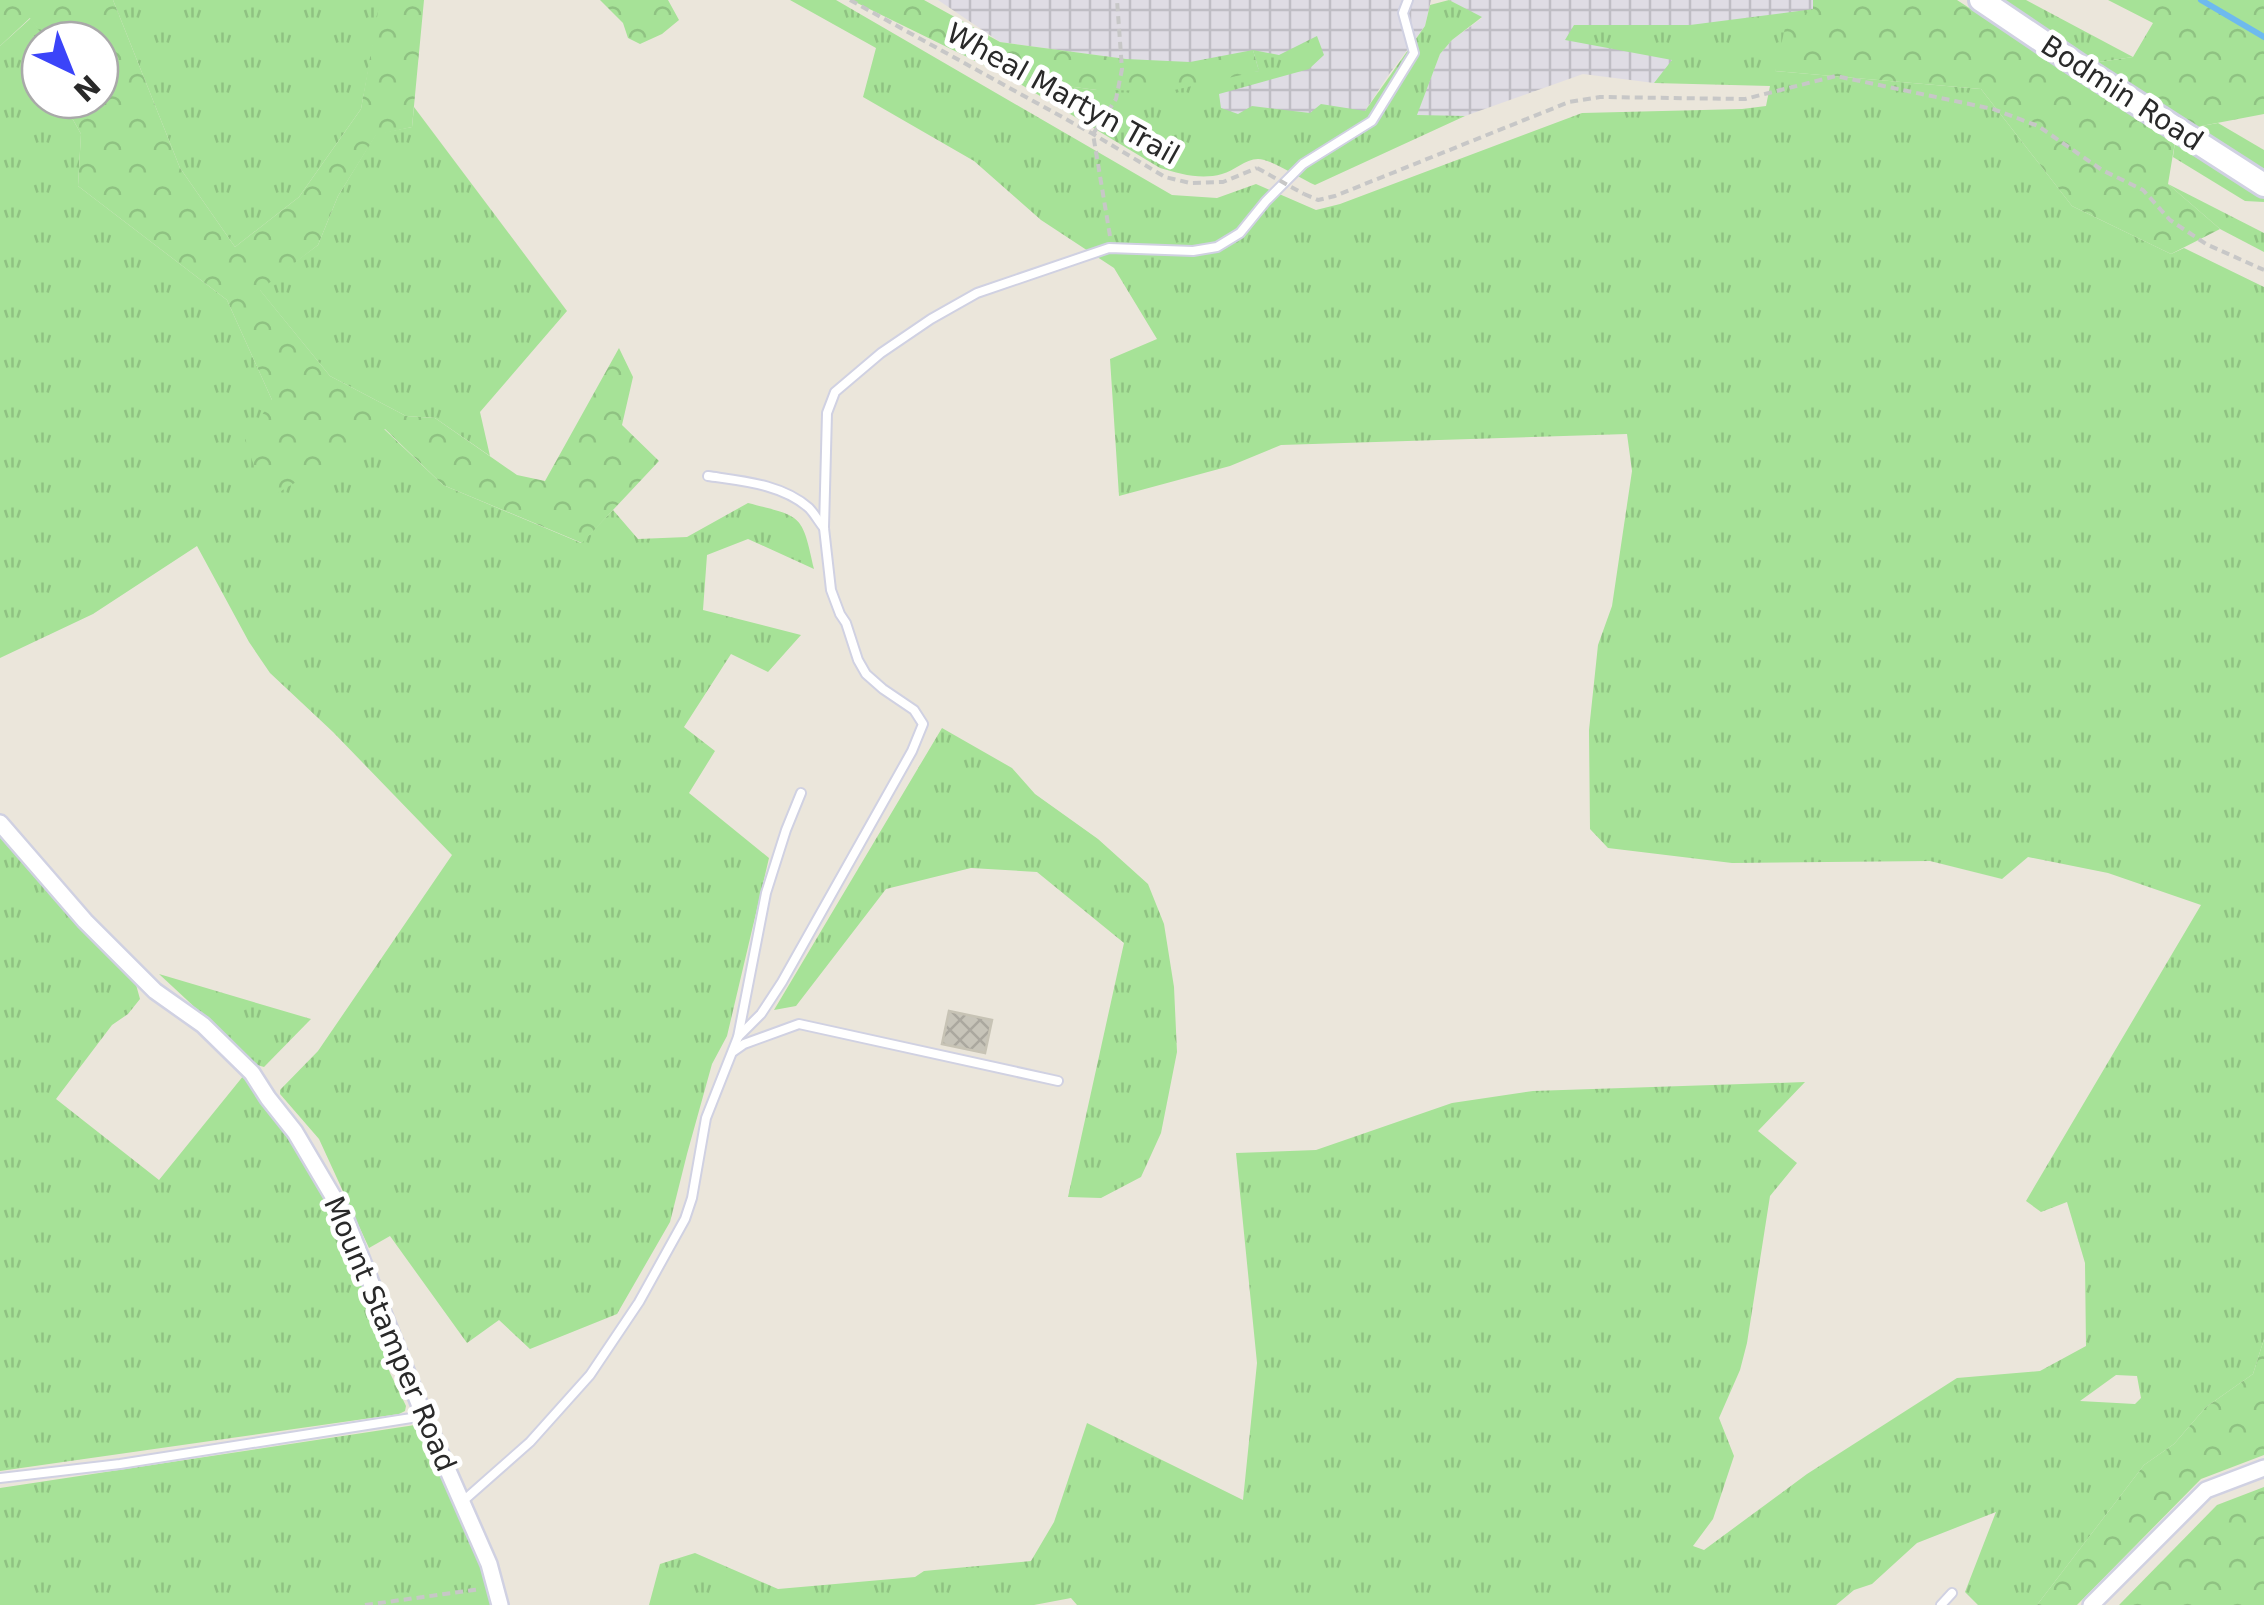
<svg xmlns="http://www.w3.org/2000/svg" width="2264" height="1605" font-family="'DejaVu Sans',sans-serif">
<defs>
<pattern id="industrial-grid" width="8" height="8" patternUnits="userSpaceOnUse" patternTransform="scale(2.5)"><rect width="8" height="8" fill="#dfdce4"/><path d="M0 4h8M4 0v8" fill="none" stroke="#bfbdc4"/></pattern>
<pattern id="grass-tufts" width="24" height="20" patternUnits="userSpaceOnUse" patternTransform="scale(2.5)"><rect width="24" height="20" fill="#a6e297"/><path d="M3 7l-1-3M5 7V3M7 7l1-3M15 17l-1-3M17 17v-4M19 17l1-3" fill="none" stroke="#8fc282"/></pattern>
<pattern id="forest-crowns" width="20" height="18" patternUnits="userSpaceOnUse" patternTransform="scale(2.5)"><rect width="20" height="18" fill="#a6e297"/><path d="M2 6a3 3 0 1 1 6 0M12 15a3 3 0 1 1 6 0" fill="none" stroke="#8fc282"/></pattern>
<pattern id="building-cross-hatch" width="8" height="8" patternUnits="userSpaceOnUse" patternTransform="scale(2.5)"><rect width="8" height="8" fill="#c7c4b9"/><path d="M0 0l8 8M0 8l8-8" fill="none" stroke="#aba89f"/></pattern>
</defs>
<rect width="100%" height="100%" fill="#ebe6db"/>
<g fill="url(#industrial-grid)">
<polygon points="938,0 1431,0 1425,26 1387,77 1358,122 1120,125 1125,59 1000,42"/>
<polygon points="1449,0 1813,0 1814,9 1673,60 1654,83 1583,74 1465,116 1416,116 1440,54 1452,40 1482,18"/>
</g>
<g fill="url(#grass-tufts)" fill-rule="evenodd">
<polygon points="113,0 380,0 381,2 361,109 299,197 235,247 180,168"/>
<path d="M790 0H836L1172 195 1217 198 1256 184 1316 210 1340 204 1582 113 1742 109 1766 106 1770 86 1654 83 1672 60 1565 40 1574 25H1690L1814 9 1775 71 1981 89 2072 206 2171 254 2184 248 2264 287V1339L2253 1374 2206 1407 2174 1444 2144 1465 2037 1605H1978L1965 1592 1996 1512 1917 1543 1872 1584 1854 1590 1836 1605H1077L1071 1598 1034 1605H649L660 1564 695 1553 778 1589 915 1577 924 1571 1031 1561 1054 1522 1087 1423 1243 1500 1257 1363 1236 1153 1316 1150 1452 1103 1533 1091 1805 1082 1758 1131 1797 1163 1770 1196 1747 1343 1740 1370 1719 1418 1734 1456 1713 1519 1693 1546 1704 1550 1807 1474 1957 1378 2040 1371 2086 1346 2085 1263 2067 1202 2041 1212 2026 1201 2201 905 2108 873 2028 857 2002 879 1930 861 1732 863 1608 848 1590 829 1589 730 1598 645 1612 606 1632 471 1627 434 1281 445 1230 466 1119 496 1110 359 1157 339 1114 268 1041 220 974 161 863 97 876 48ZM2116 1375 2137 1376 2141 1398 2135 1404 2080 1401Z"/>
<path d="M1449 0 1482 17 1452 40 1440 54 1417 115 1465 116 1315 185C1301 179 1271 159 1258 159 1245 159 1234 171 1222 174 1201 180 1180 174 1160 168L1012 79 1097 90 1259 71 1253 50 1279 55 1317 36 1324 55 1309 69 1219 94 1221 108 1238 114 1252 106 1310 113 1321 104 1365 111 1425 26 1430 5Z"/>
<polygon points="2005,0 2026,0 2133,57 2092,63 2004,3"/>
<path d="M31 18 46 40H40V100H62L81 134 78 186 227 300 272 400 384 429 443 485 581 543 613 510 638 539 687 537 748 503C802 517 802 513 814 569L748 539 707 555 703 610 801 635 768 672 731 654 684 727 715 751 689 793 769 858 727 1036 712 1064 687 1154 670 1222 617 1314 530 1349 499 1320 467 1343 390 1236 369 1248 319 1139 280 1094V1090L318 1051 452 855 333 732 270 673 249 642 197 546 93 614 0 658V46Z"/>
<polygon points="414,107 567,311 480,412 490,456 435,418 406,416 330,376 259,289 318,245 338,196 376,134 412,127"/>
<polygon points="2218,123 2264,150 2264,170 2196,127"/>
<polygon points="2175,142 2264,196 2264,202 2245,201 2173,157"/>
<polygon points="2168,184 2264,233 2264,252 2220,229"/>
<polygon points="942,728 1012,768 1035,794 1098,839 1148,884 1164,924 1174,987 1177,1052 1161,1133 1141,1177 1101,1198 1068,1197 1124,943 1037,872 971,868 886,889 796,1006 774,1010"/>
<polygon points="0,833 98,946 135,981 140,999 128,1014 112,1025 56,1099 159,1180 244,1075 291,1138 323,1197 366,1296 390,1373 406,1406 405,1411 399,1414 0,1471"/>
<polygon points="159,974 311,1019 264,1067 257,1065"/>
<path d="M415 1425C443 1478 483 1546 491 1605H0V1488Z"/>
</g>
<g fill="url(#forest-crowns)">
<polygon points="0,0 113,0 180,168 235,247 299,197 361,109 380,0 424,0 412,127 376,135 338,196 318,245 260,290 330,376 406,416 435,418 517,475 545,481 619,348 633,377 622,425 659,461 582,543 443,485 385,429 266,500 245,440 272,400 227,300 78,186 81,134 62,100 100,100 100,40 46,40 30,18 0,46"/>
<polygon points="600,0 668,0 679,20 662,34 640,44 628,38 623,23"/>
<polygon points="851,0 924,0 1000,42 1126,59 1190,62 1253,50 1259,71 1170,91 1097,90 1012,79"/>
<polygon points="1813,0 1957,0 2175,142 2168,184 2220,229 2171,254 2072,206 1981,89 1775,71 1785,28 1813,9"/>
<polygon points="2108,0 2264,0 2264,114 2196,127 2092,63 2133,57 2153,23"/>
<polygon points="2264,1339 2264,1455 2201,1479 2077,1605 2037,1605 2144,1465 2174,1444 2206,1407 2253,1374"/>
<polygon points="2264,1487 2264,1605 2119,1605 2217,1505"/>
</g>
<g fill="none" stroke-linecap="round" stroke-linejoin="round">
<polyline stroke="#6ebaee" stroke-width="6" points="2201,0 2264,37"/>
</g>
<polygon fill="url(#building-cross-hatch)" stroke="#c7c3b5" stroke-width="2.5" points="949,1011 992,1020 985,1053 942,1044"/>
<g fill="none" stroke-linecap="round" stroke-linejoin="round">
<defs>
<g id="service">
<path d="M708 476C742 481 782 484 809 508 814 513 819 522 824 528"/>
<polyline points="738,1037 761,1014 782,982 912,751 923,724 914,710 883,689 866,674 858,660 846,623 840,614 831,590 824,528 827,413 835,392 881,353 931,319 977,293 1109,248 1193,251 1217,247 1240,233 1266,201 1303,164 1372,121 1414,53 1403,13 1408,0"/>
<polyline points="734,1051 744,1044 799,1024 1058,1081"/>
<polyline points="0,1478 120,1464 424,1416"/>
<polyline points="462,1502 530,1442 590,1375 639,1302 685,1219 692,1198 706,1118 738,1037 766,893 786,830 801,793"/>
<polyline points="1941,1605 1952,1593"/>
</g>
<g id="minor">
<polyline points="0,823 85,921 155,991 203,1025 252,1073 268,1098 295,1132 344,1215 424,1416 489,1564 500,1605"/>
<polyline points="2091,1605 2206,1490 2264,1468"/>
</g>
<polyline id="secondary" points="1981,0 2079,66 2264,185"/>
</defs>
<use href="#service" stroke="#d0d1e2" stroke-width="12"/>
<use href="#minor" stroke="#d0d1e2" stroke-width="20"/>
<use href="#secondary" stroke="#d0d1e2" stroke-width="28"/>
<g stroke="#c7c7c7" stroke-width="4" stroke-dasharray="8 5" stroke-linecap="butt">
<polyline points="850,0 1093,134 1165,177 1190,183 1223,182 1257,168"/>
<polyline points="1304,194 1318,200 1335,196 1569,102 1600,97 1745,99 1836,76 1993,109 2038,126 2102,170 2143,190 2170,220 2206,244 2264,270"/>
<polyline points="1110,236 1093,134 1116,99 1122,69 1117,0"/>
<polyline points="365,1605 481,1589"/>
</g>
<use href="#service" stroke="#fff" stroke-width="8"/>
<use href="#minor" stroke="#fff" stroke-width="15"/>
<use href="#secondary" stroke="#fff" stroke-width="22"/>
<polyline stroke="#c7c7c7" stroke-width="4" stroke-dasharray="8 5" stroke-linecap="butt" points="1257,168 1304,194"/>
</g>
<g text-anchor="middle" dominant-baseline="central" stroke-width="10" stroke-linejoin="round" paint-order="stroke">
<g font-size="28" fill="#292929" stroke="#fff">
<text transform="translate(2122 93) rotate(33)">Bodmin Road</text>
<text transform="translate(1063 94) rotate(29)">Wheal Martyn Trail</text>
<text transform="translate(390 1334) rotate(67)">Mount Stamper Road</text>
</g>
</g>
<g transform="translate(70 70) rotate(137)"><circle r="48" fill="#ffffff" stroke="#a9a9a9" stroke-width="2.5"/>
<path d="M0-8L18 38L0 25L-18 38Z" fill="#3b44f9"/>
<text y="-15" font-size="28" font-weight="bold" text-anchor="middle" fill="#292929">N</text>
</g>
</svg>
